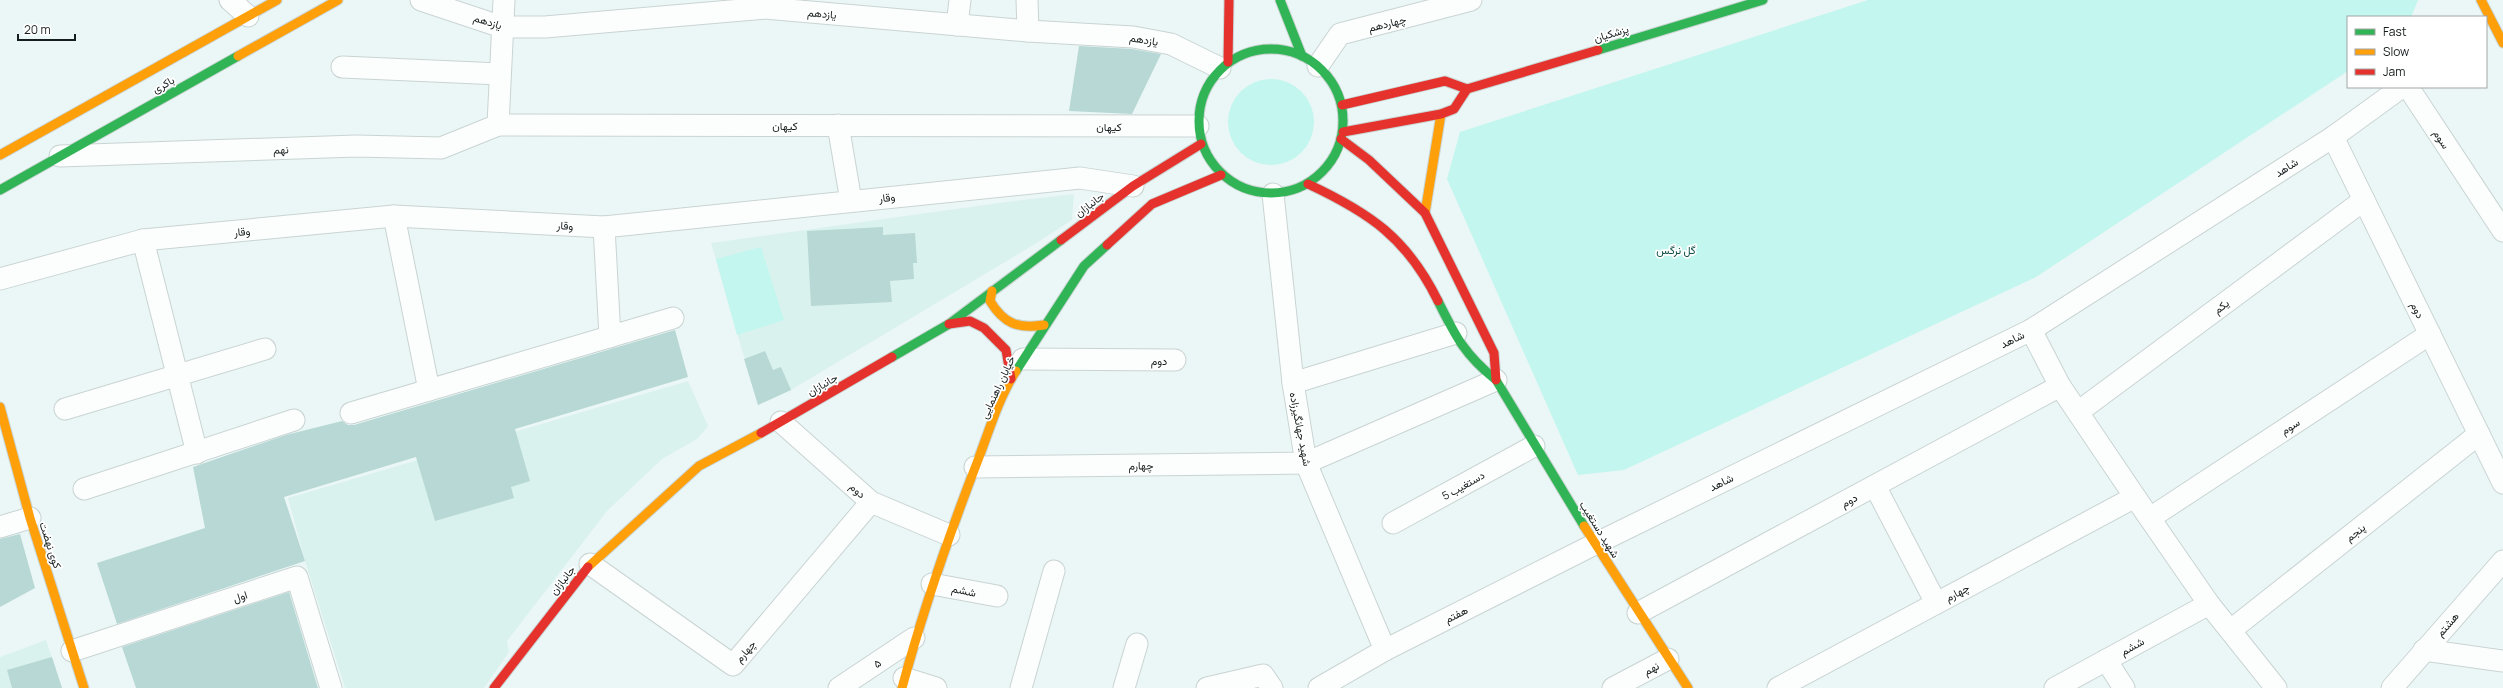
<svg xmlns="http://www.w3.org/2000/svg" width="2503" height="688" font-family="Manrope,Vazirmatn,sans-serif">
<rect width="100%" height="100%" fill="#ebf7f6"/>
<g fill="#daf2ee">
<polygon points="1074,194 1072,220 1035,244 791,390 758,405 711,243 1006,202"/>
<polygon points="688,381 708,426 697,439 662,459 607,511 507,641 509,652 484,688 345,688 305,561 288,498"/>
<polygon points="46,640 62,688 0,688 0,657"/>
</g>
<g fill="#c2f6ee">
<polygon points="1868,0 2418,0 2411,17 2348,17 2348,71 2036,277 1624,470 1578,475 1447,179 1460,132"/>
<circle cx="1271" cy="122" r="43"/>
<polygon points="761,247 784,320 737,335 716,259"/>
</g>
<g fill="#b7d8d4">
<polygon points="1079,46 1132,49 1161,54 1132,114 1069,111"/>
<polygon points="883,227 883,235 915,233 917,263 913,263 914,279 890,281 892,302 811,306 807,231"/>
<polygon points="675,330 688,377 515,429 530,481 511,487 514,498 435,521 416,457 284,497 305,561 117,624 97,563 205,528 193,467 286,435 342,421 348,425 354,425"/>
<polygon points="765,351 773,370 781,367 791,390 758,405 744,359"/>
<polygon points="20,534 35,588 0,607 0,539"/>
<polygon points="289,592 318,688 136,688 122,647"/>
<polygon points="52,657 62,688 12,688 7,670"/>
</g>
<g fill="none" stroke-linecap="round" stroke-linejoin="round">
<defs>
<g id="street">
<polyline points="230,0 248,16"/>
<polyline points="421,0 502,27 545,27 765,8 1028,31 1133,37 1171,44 1220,68"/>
<polyline points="1027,0 1028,31"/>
<polyline points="957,25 960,0"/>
<polyline points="1318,66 1340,34 1471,0"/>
<polyline points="342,67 500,74"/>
<polyline points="2408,87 2503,231"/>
<polyline points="498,125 504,0"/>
<polyline points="838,125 851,201"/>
<polyline points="2333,137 2503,483"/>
<polyline points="60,156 356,146 441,148 498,125 1198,126"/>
<polyline points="1273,194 1293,383 1306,463 1385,650"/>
<polyline points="394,216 429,390"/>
<polyline points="604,227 610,337"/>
<polyline points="143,240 197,453"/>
<polyline points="0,279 143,240 394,216 604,227 1080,178 1133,186"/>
<polyline points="2031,330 2060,386 2135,497 2209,604 2276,688"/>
<polyline points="1023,359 1175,360"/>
<polyline points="1293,383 1456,333"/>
<polyline points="65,409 265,349"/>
<polyline points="2078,412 2364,200"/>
<polyline points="351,413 673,318"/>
<polyline points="781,422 871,502 949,535"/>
<polyline points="975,467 1306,463 1496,380"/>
<polyline points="1875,486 1936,603"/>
<polyline points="84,489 294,420"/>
<polyline points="2150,518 2430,334"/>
<polyline points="1393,523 1534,446"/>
<polyline points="0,527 30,518"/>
<polyline points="590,564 733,665 871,502"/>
<polyline points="932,584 997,596"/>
<polyline points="1638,613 2060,386"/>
<polyline points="2231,630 2479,434"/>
<polyline points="2424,650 2503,661"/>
<polyline points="72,651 297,577 331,688"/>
<polyline points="2106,660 2124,688"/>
<polyline points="904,678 936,688"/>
<polyline points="839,688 914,638"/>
<polyline points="1021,688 1054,571"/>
<polyline points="1124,688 1137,644"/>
<polyline points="1207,688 1263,675 1272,688"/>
<polyline points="1319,688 1385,650 1595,544 2031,330 2333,137 2402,87"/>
<polyline points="1613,688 1668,659"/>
<polyline points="1778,688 2135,497"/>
<polyline points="2055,688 2209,604"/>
<polyline points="2392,688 2503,561"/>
</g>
<g id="fast">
<polyline points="1280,0 1302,56"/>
<circle cx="1271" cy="121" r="72"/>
<polyline points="1598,50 1763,0"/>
<polyline points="0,190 238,56"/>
<path d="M1438 301C1456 337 1464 354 1496 380L1584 526"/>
<polyline points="892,357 949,324 1061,240"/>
<polyline points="1016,371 1084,266 1107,245"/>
</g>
<g id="slow">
<polyline points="2481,0 2503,43"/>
<polyline points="238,56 338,0"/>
<polyline points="0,155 277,0"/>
<polyline points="1425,213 1441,114"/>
<path d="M992 291 990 301C1004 324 1018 329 1044 325"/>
<polyline points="0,407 30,518 84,688"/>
<polyline points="1584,526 1688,688"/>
<polyline points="588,567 699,466 761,433"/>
<path d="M902 688C923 610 949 535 978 460 989 431 999 397 1016 371"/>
</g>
<g id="jam">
<polyline points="1228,62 1229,0"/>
<polyline points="1342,105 1445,81 1467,89 1598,50"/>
<polyline points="1343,132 1441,114 1454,109 1467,89"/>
<polyline points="1341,139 1369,160 1425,213 1494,353 1496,380"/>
<path d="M1308 184C1370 213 1407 238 1438 301"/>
<polyline points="1061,240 1133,186 1201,144"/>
<polyline points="1107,245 1152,204 1221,175"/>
<polyline points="949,324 970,321 984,328 1006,350 1011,379"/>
<polyline points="761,433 892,357"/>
<polyline points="494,688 588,567"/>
</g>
</defs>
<use href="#street" stroke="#c9d4d2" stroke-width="23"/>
<use href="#fast" stroke="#c9d4d2" stroke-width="11"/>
<use href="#slow" stroke="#c9d4d2" stroke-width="11"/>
<use href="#jam" stroke="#c9d4d2" stroke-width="11"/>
<use href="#street" stroke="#fcfefe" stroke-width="21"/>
<use href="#fast" stroke="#30b455" stroke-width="9"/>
<use href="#slow" stroke="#ff9f0a" stroke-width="9"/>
<use href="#jam" stroke="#e5322d" stroke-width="9"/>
</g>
<g text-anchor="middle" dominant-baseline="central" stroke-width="3.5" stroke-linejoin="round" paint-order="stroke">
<g font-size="11" fill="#161e1d" stroke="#fff">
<text transform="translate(822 13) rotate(5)">یازدهم</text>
<text transform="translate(488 21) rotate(17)">یازدهم</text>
<text transform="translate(1387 23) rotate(-14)">چهاردهم</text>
<text transform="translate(1611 33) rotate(-17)">پزشکیان</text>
<text transform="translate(1144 39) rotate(9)">یازدهم</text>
<text transform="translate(163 84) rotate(-29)">باکری</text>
<text x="785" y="125">کیهان</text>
<text x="1109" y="126">کیهان</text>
<text transform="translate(2442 139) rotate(57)">سوم</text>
<text transform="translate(281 149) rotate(-2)">نهم</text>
<text transform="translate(2286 167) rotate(-33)">شاهد</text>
<text transform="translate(887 197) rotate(-6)">وقار</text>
<text transform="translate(1089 204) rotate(-37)">جانبازان</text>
<text transform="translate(565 225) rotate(3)">وقار</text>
<text transform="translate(242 231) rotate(-5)">وقار</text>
<text transform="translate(2221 306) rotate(-37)">یکم</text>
<text transform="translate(2418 310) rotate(64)">دوم</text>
<text transform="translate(2012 339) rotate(-26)">شاهد</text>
<text x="1159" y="360">دوم</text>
<text transform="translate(822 384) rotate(-30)">جانبازان</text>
<text transform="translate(997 387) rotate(-65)">خیابان راهنمایی</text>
<text transform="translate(2290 426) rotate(-33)">سوم</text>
<text transform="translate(1301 429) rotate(79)">شهید جهانگیرزاده</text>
<text transform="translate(1141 465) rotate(-1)">چهارم</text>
<text transform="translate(1721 482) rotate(-26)">شاهد</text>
<text transform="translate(1463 485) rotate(-29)">دستغیب 5</text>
<text transform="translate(858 490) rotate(42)">دوم</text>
<text transform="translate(1849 500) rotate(-28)">دوم</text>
<text transform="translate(1600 529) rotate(58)">شهید دستغیب</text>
<text transform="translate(2355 532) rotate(-38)">پنجم</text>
<text transform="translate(51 545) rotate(72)">کوی نهضت</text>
<text transform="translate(562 580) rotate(-52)">جانبازان</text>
<text transform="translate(964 590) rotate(11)">ششم</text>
<text transform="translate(1957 592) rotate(-28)">چهارم</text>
<text transform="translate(240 596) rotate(-18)">اول</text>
<text transform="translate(1456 614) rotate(-27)">هفتم</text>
<text transform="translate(2447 624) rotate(-49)">هشتم</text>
<text transform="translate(2132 646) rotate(-29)">ششم</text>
<text transform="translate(745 651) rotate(-50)">چهارم</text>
<text transform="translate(877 663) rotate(-34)">۵</text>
<text transform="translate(1651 668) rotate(-28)">نهم</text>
</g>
<g font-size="11" fill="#0d4d45" stroke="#fff">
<text x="1676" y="249">گل نرگس</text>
</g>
</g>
<rect x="2347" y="16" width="140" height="72" fill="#ffffff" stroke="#a2a5a5"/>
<rect x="2355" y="29" width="20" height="6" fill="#30b455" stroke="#a2a5a5"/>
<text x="2383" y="36" font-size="12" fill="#161e1d">Fast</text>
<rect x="2355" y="49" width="20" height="6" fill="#ff9f0a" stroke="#a2a5a5"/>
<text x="2383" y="56" font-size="12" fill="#161e1d">Slow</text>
<rect x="2355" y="69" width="20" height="6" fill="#e5322d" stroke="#a2a5a5"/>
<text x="2383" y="76" font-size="12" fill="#161e1d">Jam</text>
<path d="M18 34v6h57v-6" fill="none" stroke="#161e1d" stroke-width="2"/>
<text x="24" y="34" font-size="12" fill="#161e1d" stroke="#ffffff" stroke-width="3" paint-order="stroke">20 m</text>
</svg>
